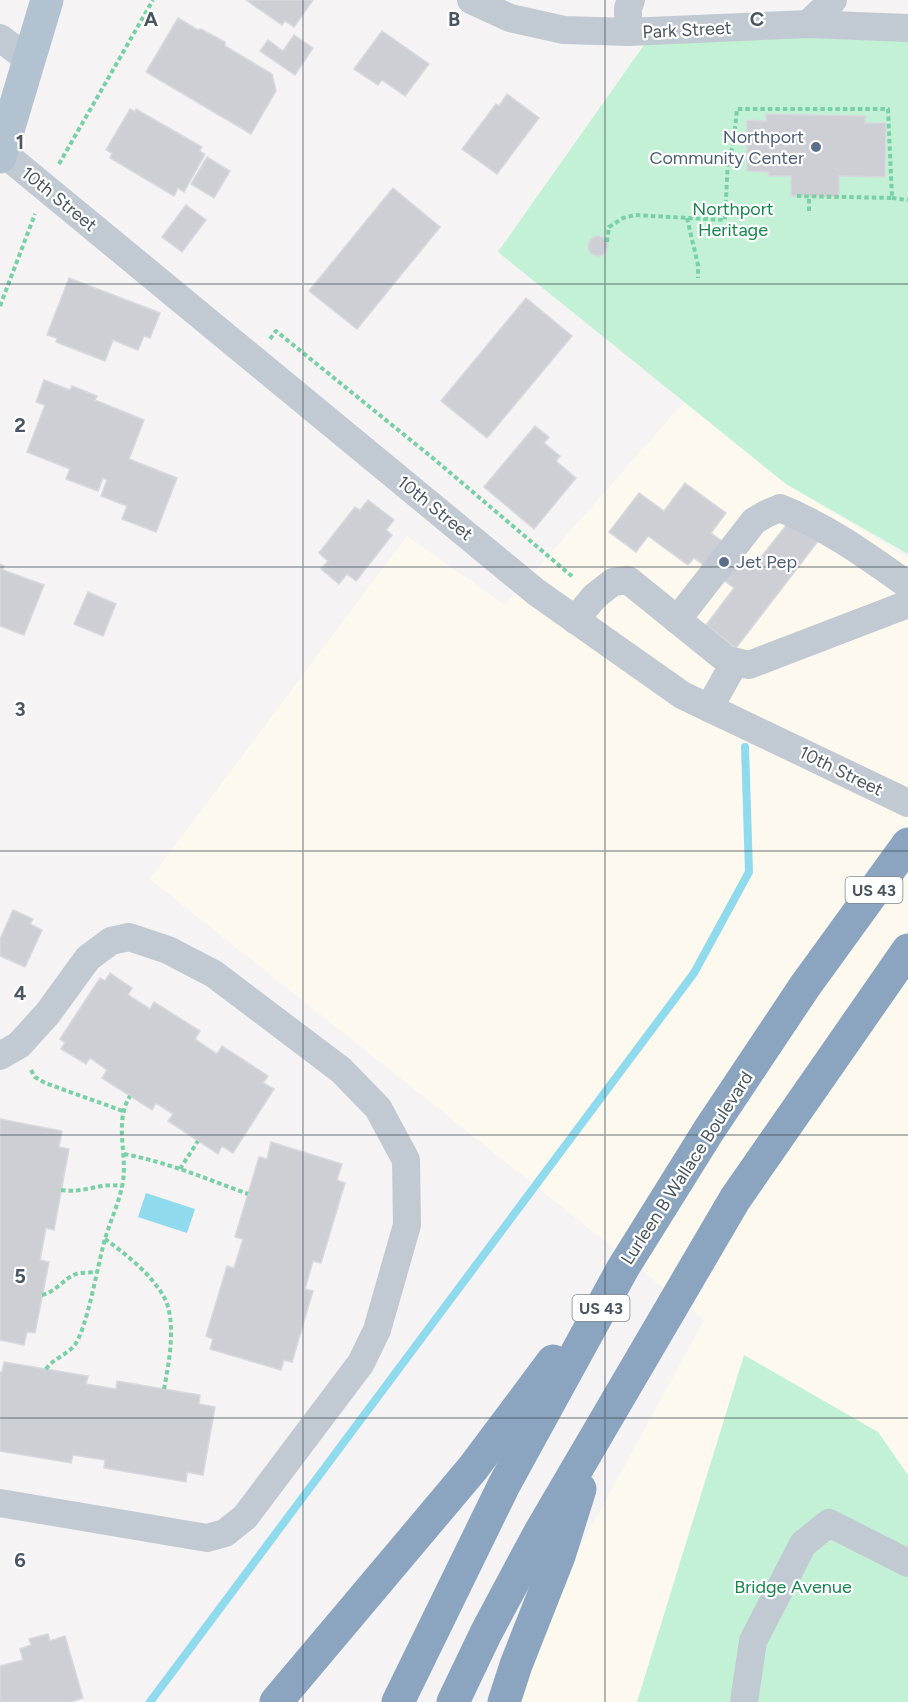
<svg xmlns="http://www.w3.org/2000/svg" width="908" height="1702" font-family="Figtree,sans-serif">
<rect width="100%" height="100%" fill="#f5f3f3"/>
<polygon fill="#fdf9ef" points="684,402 786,484 908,558 908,1702 508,1702 516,1665 704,1320 150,879 407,536 505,605"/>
<g fill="#c3f1d5">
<polygon points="908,28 908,554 786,484 498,252 654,31"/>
<polygon points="744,1355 878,1432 908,1475 908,1702 637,1702"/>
</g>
<polygon fill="#90daee" points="146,1193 195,1209 187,1233 138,1217"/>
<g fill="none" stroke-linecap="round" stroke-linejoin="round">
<polyline stroke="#90daee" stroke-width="8" points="150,1702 694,973 749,872 745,747"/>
</g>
<g fill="#cdcfd5" stroke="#d7d9de" stroke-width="1.5">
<polygon points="246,0 313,0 294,27 285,21 282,25"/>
<polygon points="178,18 198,30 201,29 225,42 225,46 272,74 276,91 251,134 146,72"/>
<polygon points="382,31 429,64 405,96 382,80 378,85 354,69"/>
<polygon points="294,35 313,48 295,75 260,51 268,40 283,51"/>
<polygon points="507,94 539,118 497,174 462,149 496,104 499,106"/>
<polygon points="130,109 135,112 136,109 202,147 199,151 205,154 184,192 178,188 174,196 110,158 112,153 106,150"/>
<polygon points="766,114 866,116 865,123 886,123 885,177 839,176 839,197 791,196 791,176 768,176 769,172 747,171 747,120 766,121"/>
<polygon points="207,157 230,171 214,198 191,184"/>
<polygon points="393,188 440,227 357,329 309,291"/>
<polygon points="186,205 206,220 182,252 162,237"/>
<circle cx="598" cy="246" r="10"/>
<polygon points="69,278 160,313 150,338 144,336 138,350 113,340 105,361 56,342 57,338 47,335"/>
<polygon points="526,298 572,336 487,438 441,401"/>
<polygon points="44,380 70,390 72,386 97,396 95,400 144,420 129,459 177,478 156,532 122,519 127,506 101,496 107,480 103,478 98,491 66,479 70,469 27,452 45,405 36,402"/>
<polygon points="535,426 549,437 544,443 560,456 556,461 576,478 534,529 484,487"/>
<polygon points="685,483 726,513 711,533 755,565 791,519 819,540 736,648 706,625 734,588 694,558 688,565 648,536 636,552 609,532 639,493 664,511"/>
<polygon points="368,500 394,520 386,530 392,535 356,581 347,574 339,584 321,569 328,561 319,553 355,507 360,510"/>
<polygon points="0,564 4,566 3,570 44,585 24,635 0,626"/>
<polygon points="88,592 116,604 103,636 74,624"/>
<polygon points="13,910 33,919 30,924 42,930 25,967 0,956 0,939"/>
<polygon points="110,973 132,988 128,995 150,1009 154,1002 200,1031 195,1039 217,1054 222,1046 268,1076 263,1083 274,1089 233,1153 222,1146 218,1154 168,1121 173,1114 156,1103 152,1110 102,1078 107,1070 90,1058 86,1064 61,1049 65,1043 60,1039 100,978 105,981"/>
<polygon points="0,1119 62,1131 59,1147 69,1149 54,1230 46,1228 40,1260 49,1262 35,1333 27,1332 24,1345 0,1340"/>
<polygon points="271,1142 342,1164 337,1180 345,1183 321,1263 313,1261 305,1289 313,1291 292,1362 284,1360 281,1370 210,1349 213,1339 206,1336 227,1266 234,1268 243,1239 235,1237 259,1157 267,1159"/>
<polygon points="4,1362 88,1376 86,1384 116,1389 117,1381 200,1395 199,1404 215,1407 203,1475 187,1472 186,1482 104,1468 105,1460 73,1455 71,1463 0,1451 0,1372 2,1372"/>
<polygon points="48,1634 50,1641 65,1636 83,1698 70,1702 0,1702 0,1666 23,1660 20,1649 31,1645 29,1639"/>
</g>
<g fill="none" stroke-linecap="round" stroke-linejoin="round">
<g stroke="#7ad0a6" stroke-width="4" stroke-dasharray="4.5 3" stroke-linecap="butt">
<polyline points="59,164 153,0"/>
<polyline points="892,198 908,200"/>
<polyline points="809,211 809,197"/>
<polyline points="687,218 698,265 698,278"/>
<polyline points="607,242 609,227 623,218 635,215 725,220 728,158 733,147 737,109 888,109 892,198 797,196"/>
<polyline points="0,306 35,214"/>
<polyline points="270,339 276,331 434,459 574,578"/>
<polyline points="31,1070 35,1077 45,1083 123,1111"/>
<path d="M124 1154C167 1162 207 1179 248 1194"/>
<polyline points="180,1169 198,1141"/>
<path d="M61 1190C84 1194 99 1182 122 1186"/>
<path d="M105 1239C126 1254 151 1274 164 1297 177 1321 169 1363 164 1389"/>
<path d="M42 1295C56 1292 63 1279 76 1274 82 1272 90 1273 96 1272"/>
<path d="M46 1369C53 1359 66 1355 74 1346 87 1330 98 1263 105 1239 110 1222 118 1205 122 1187 129 1156 113 1124 130 1096"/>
</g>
<g stroke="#c1cad2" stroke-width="28">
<polyline points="471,0 510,18 564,30 628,32 808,24 908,28"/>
<polyline points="808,24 833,0"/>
<polyline points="628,32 628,8 631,0"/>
<polyline points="0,38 29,60"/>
<polyline points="2,152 536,592 682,695 908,803"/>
<polyline points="575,620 595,596 613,582 628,580 727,660 749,665 908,604"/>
<path d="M677 620 754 521 766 514 780 508C827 527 867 556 908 585"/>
<polyline points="709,708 735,662"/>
<polyline points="0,1056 19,1045 48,1013 88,958 111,941 129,937 168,950 214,974 341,1070 378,1108 406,1160 407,1225 377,1330 361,1363 245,1517 225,1533 207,1538 0,1503"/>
<polyline points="744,1702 753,1641 803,1544 829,1523 908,1563"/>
</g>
<polyline stroke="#b3c2d1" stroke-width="33" points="0,157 47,0"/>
<g stroke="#8ba5c1" stroke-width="33">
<polyline points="276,1702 473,1468 553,1361"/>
<polyline points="398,1702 504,1485 623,1268 709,1130 805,986 908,844"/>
<polyline points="453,1702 486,1633 540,1532 735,1199 908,950"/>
<polyline points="504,1702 516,1665 559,1556 580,1489"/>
</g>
</g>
<path fill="none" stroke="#4a5661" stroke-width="1.5" stroke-opacity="0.55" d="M303 0V1702M605 0V1702M0 284H908M0 567H908M0 851H908M0 1135H908M0 1418H908"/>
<g fill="#5c6f8a" stroke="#fff" stroke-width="2">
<circle cx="816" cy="147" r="6"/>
<circle cx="724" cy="562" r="6"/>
</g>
<g text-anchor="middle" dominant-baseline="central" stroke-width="4.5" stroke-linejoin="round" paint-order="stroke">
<g fill="#fff" stroke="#808990" stroke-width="1.5">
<rect x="845.5" y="877" width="57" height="26" rx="4.5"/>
<rect x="572.5" y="1295" width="57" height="26" rx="4.5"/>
</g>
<g font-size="16" font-weight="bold" fill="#4a5661">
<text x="874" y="890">US 43</text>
<text x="601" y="1308">US 43</text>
</g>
<g font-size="18" fill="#4a5661" stroke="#fff">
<text transform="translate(687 30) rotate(-3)">Park Street</text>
<text transform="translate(59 199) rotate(39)">10th Street</text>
<text transform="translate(435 508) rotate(39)">10th Street</text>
<text transform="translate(841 771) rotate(26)">10th Street</text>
<text transform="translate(687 1168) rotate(-57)">Lurleen B Wallace Boulevard</text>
</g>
<g font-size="18" fill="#4e5e75" stroke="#fff" text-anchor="end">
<text x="804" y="137">Northport<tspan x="804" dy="21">Community Center</tspan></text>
<text x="736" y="562" text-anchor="start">Jet Pep</text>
</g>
<g font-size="18" fill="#17864f" stroke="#fff">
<text x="733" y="209">Northport<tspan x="733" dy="21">Heritage</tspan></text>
<text x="793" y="1587">Bridge Avenue</text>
</g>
</g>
<g font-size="20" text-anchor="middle" font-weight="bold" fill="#4a5661" stroke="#fff" stroke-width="4.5" stroke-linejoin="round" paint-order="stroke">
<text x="151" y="26">A</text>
<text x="454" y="26">B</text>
<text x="757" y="26">C</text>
<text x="20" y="149">1</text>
<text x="20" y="432">2</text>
<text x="20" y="716">3</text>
<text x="20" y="1000">4</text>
<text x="20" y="1283">5</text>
<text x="20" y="1567">6</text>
</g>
</svg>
